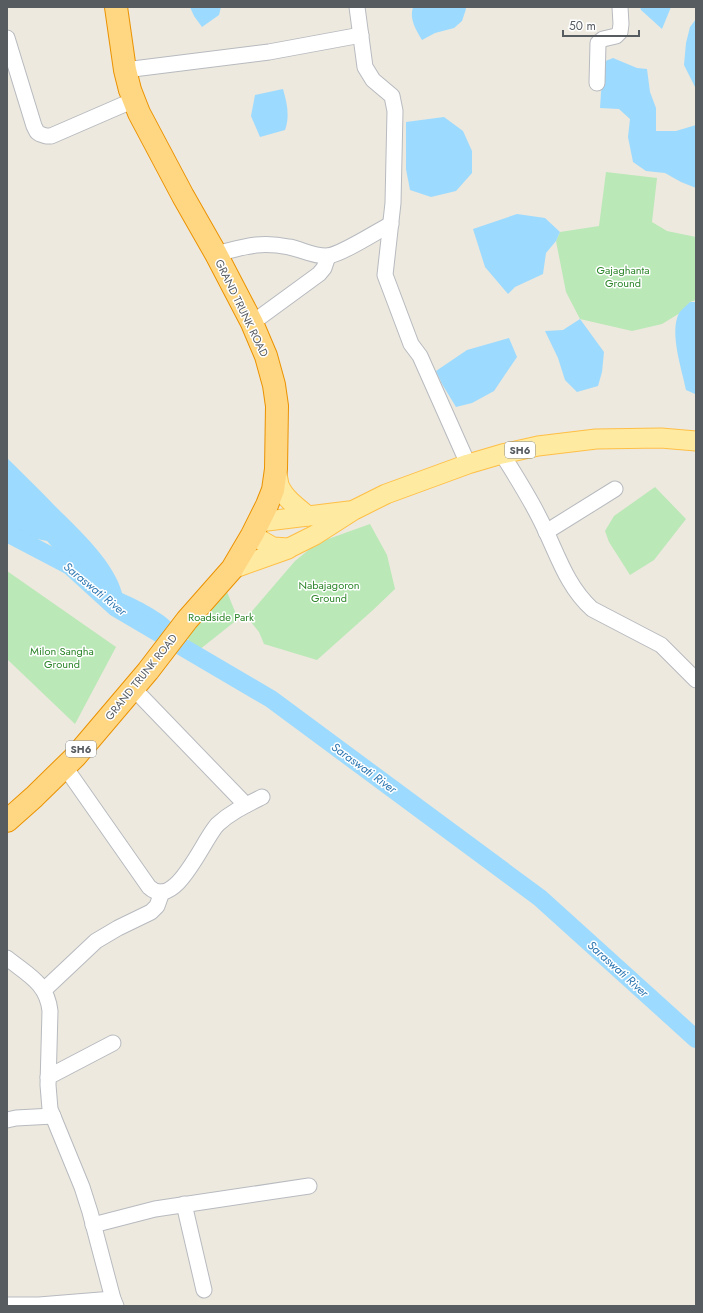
<svg xmlns="http://www.w3.org/2000/svg" width="703" height="1313" font-family="Jost,sans-serif">
<rect width="100%" height="100%" fill="#ede9de"/>
<g fill="#bae8b7">
<polygon points="606,172 657,178 652,222 667,231 696,237 696,300 690,302 680,313 662,324 632,331 580,319 566,292 556,241 560,232 599,226"/>
<polygon points="655,487 686,519 654,560 630,575 609,542 605,531 614,516"/>
<polygon points="370,524 387,555 395,589 373,610 317,660 264,644 259,632 247,617 295,561 317,543"/>
<polygon points="7,571 116,647 75,724 7,659"/>
<polygon points="227,592 238,619 194,654 186,633"/>
</g>
<g fill="#9cdaff">
<polygon points="190,7 221,7 219,15 202,27 194,16"/>
<path d="M413 7H465L466 9 462 21 454 28 435 33 422 40C416 30 409 19 413 7Z"/>
<polygon points="640,7 671,7 662,29 641,10"/>
<polygon points="696,19 696,89 684,65 686,43 690,27"/>
<polygon points="613,58 637,68 647,69 650,92 656,108 656,131 676,131 696,125 696,188 681,182 665,173 646,171 633,162 628,137 630,119 619,109 600,108 603,62"/>
<path d="M283 89C287 103 290 116 285 130L260 137 251 116 255 95Z"/>
<polygon points="444,117 463,131 472,151 472,173 456,191 431,197 410,190 406,169 406,122"/>
<polygon points="517,214 545,218 560,232 556,241 546,253 543,274 515,287 508,294 485,267 473,229"/>
<path d="M690 302H696L695 394 686 390C682 369 669 333 679 313 682 309 687 305 690 302Z"/>
<polygon points="580,319 604,352 602,372 598,386 577,392 565,380 558,358 545,331 563,330"/>
<polygon points="509,338 517,357 494,391 472,403 456,407 442,384 436,371 467,350"/>
<path d="M7 458C22 473 38 488 53 504 76 527 114 561 122 593 138 600 164 613 175 626L166 637 116 608 70 566 47 541 7 533Z"/>
</g>
<g fill="none" stroke-linecap="round" stroke-linejoin="round">
<polyline stroke="#9cdaff" stroke-width="18" points="7,533 70,566 116,608 271,699 540,898 696,1039"/>
<defs>
<g id="minor">
<polyline points="357,7 365,67 373,80 392,96 395,111 393,203 385,275 411,344 420,356 468,464"/>
<polyline points="7,38 34,126 37,132 40,134 46,136 51,136 134,100"/>
<polyline points="125,70 269,52 361,35"/>
<polyline points="597,83 598,43 603,39 616,36 620,32 621,24 620,7"/>
<path d="M216 254C244 247 259 241 289 247 301 249 314 257 328 256 342 254 376 232 391 224"/>
<polyline points="252,323 319,274 324,268 328,256"/>
<path d="M502 454C515 475 528 495 539 517 556 549 565 585 592 609L661 645 696 680"/>
<polyline points="546,532 615,489"/>
<polyline points="133,688 246,805"/>
<path d="M65 767 149 887C176 912 204 837 218 824 231 812 246 805 262 797"/>
<path d="M7 958C28 975 47 983 50 1011L48 1085 50 1109 82 1187 90 1212 113 1299 116 1306"/>
<polyline points="44,990 96,941 118,928 151,912 157,906 162,892"/>
<polyline points="48,1077 113,1043"/>
<polyline points="7,1120 16,1118 53,1116"/>
<polyline points="184,1204 204,1290"/>
<polyline points="93,1225 155,1209 309,1186"/>
<polyline points="7,1305 39,1305 113,1299"/>
</g>
<g id="major">
<path d="M276 469C277 474 278 480 279 485 284 498 298 508 308 516"/>
<polyline points="259,522 349,511"/>
<polyline points="252,535 273,547 289,548 315,535 354,510 386,494 468,464 502,454 538,446 596,439 661,438 696,441"/>
<polyline points="232,569 288,549"/>
</g>
<polyline id="highway" points="7,821 34,797 75,757 148,671 187,620 232,569 252,535 267,505 273,490 276,469 277,406 274,385 266,356 252,323 216,254 183,196 139,113 130,90 125,70 116,7"/>
</defs>
<use href="#minor" stroke="#b7babf" stroke-width="17"/>
<use href="#major" stroke="#ffbf45" stroke-width="21"/>
<use href="#highway" stroke="#eb9200" stroke-width="24"/>
<use href="#minor" stroke="#fff" stroke-width="15"/>
<use href="#major" stroke="#ffeaa1" stroke-width="19"/>
<use href="#highway" stroke="#ffd783" stroke-width="22"/>
</g>
<g text-anchor="middle" dominant-baseline="central" stroke-width="3" stroke-linejoin="round" paint-order="stroke">
<g fill="#fff" stroke="#898d90" stroke-width="1">
<rect x="505" y="442" width="30" height="16" rx="3"/>
<rect x="66" y="741" width="30" height="16" rx="3"/>
</g>
<g font-size="10" font-weight="bold" fill="#575c61">
<text x="520" y="450">SH6</text>
<text x="81" y="749">SH6</text>
</g>
<g font-size="11" fill="#2d862b" stroke="#fff">
<text x="623" y="270">Gajaghanta<tspan x="623" dy="13">Ground</tspan></text>
<text x="329" y="585">Nabajagoron<tspan x="329" dy="13">Ground</tspan></text>
<text x="221" y="617">Roadside Park</text>
<text x="62" y="651">Milon Sangha<tspan x="62" dy="13">Ground</tspan></text>
</g>
<g font-size="11" fill="#575c61" stroke="#fff">
<text transform="translate(242 308) rotate(64)">GRAND TRUNK ROAD</text>
<text transform="translate(141 677) rotate(-51)">GRAND TRUNK ROAD</text>
</g>
<g font-size="12" font-style="italic" fill="#2d77b2" stroke="#fff">
<text transform="translate(95 589) rotate(39)">Saraswati River</text>
<text transform="translate(364 768) rotate(36)">Saraswati River</text>
<text transform="translate(618 969) rotate(42)">Saraswati River</text>
</g>
</g>
<rect width="703" height="1313" fill="none" stroke="#575c61" stroke-width="16"/>
<path d="M563 30v6h76v-6" fill="none" stroke="#575c61" stroke-width="2"/>
<text x="569" y="30" font-size="12" fill="#575c61" stroke="#ffffff" stroke-width="3" paint-order="stroke">50 m</text>
</svg>
